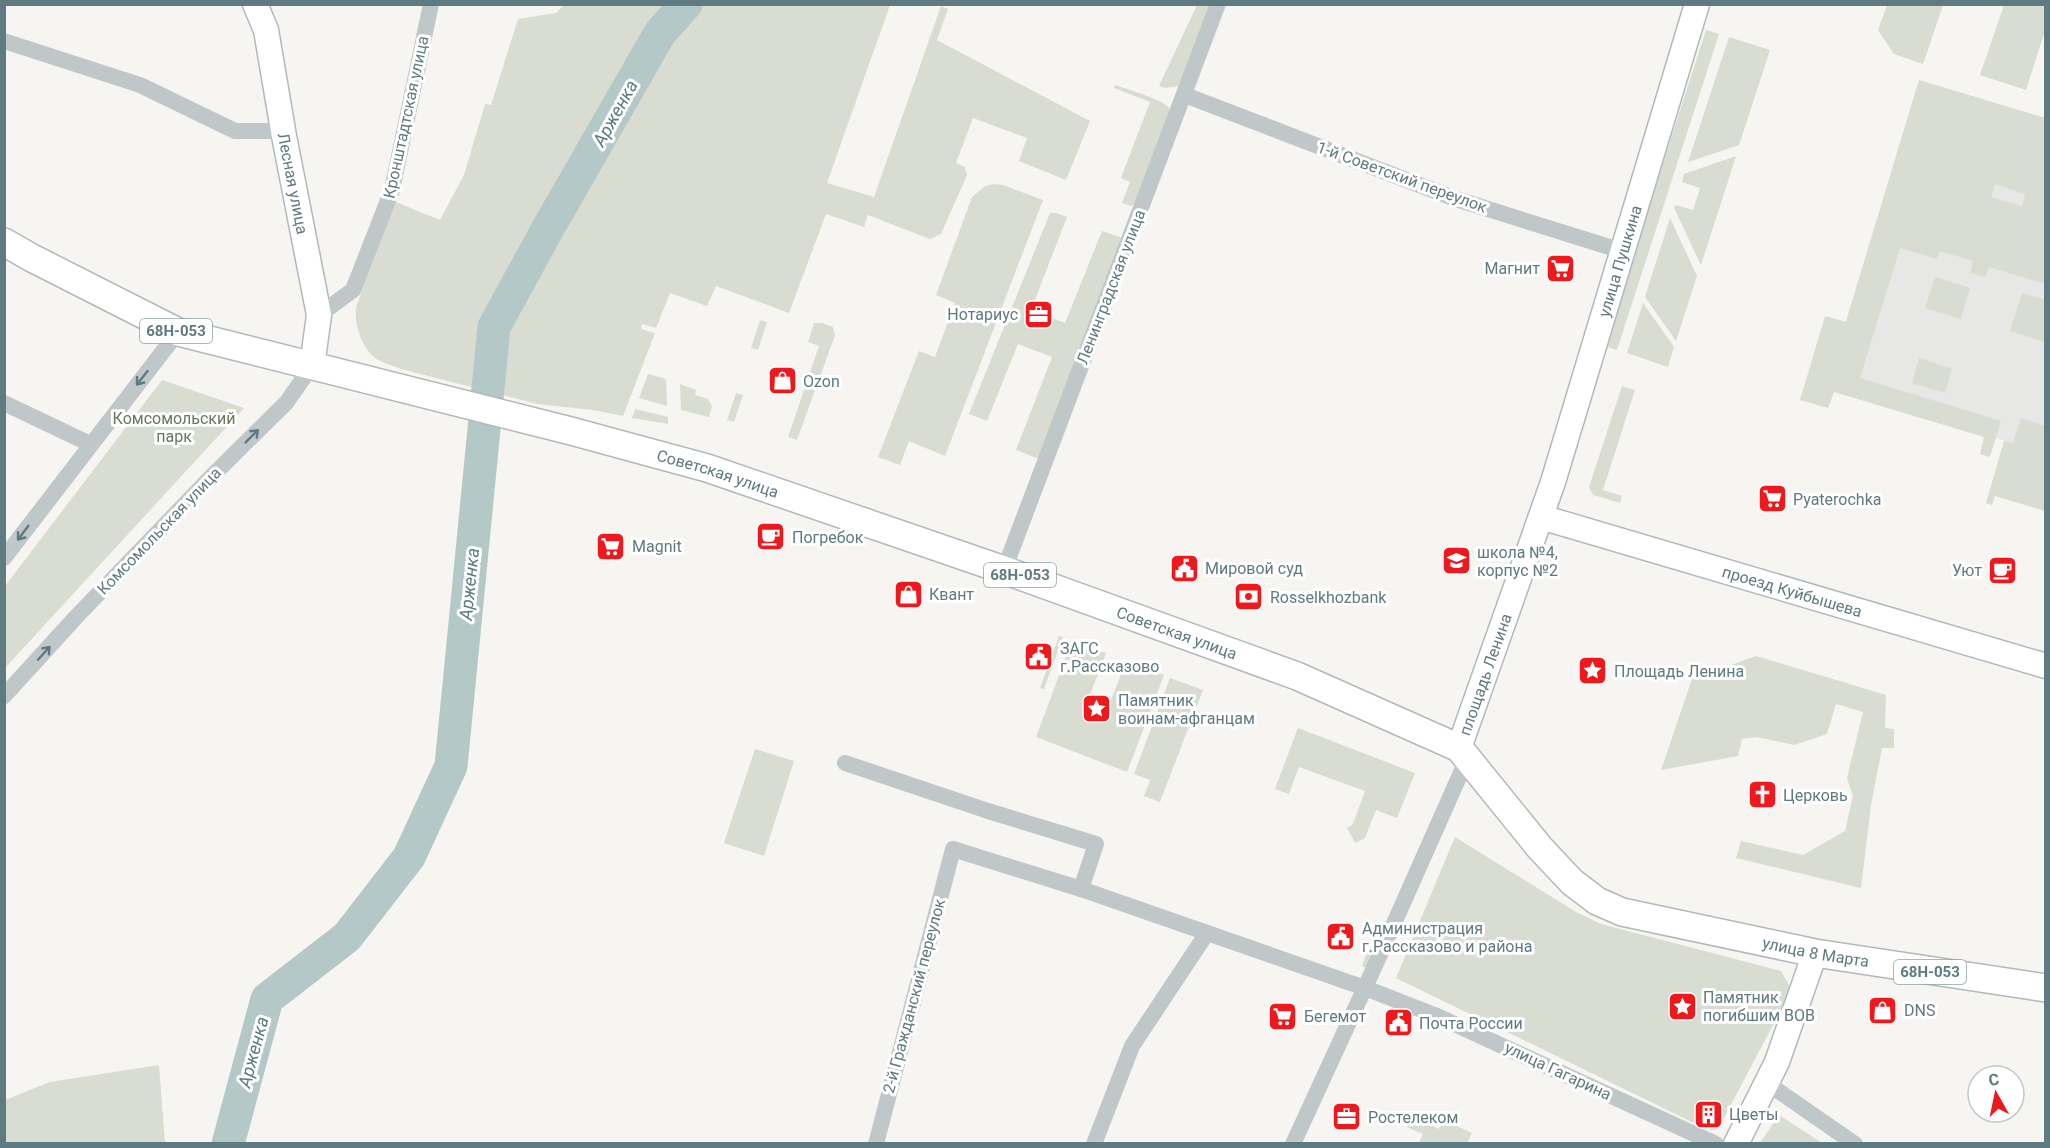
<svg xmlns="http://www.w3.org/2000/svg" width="2050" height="1148" font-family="Roboto,sans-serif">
<rect width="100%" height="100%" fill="#f6f5f2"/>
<polygon fill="#e7e7e6" points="1919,80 2045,118 2045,453 1826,387"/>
<g fill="#d8dcd1" fill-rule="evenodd">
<path d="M565 4 890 5 827 183 874 197 941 6 948 9 937 40 1090 121 1066 180 1019 161 1027 138 973 118 956 163 965 167 967 175 941 234 930 239 868 215 864 227 826 214 789 313 716 286 707 306 670 293 656 328 642 324 641 329 655 333 623 416 593 410 537 404 401 369C392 365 381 363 374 357 361 346 354 324 356 308L391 200 440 220 464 175 485 104 491 105 518 19 556 13Z"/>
<polygon points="1197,5 1213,5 1179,86 1166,88 1159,86"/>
<polygon points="1887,5 1943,5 1923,64 1894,54 1878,30"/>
<polygon points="2004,5 2045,5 2045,31 2026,90 1980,75"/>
<polygon points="1706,30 1719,34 1617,350 1604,346"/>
<polygon points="1729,37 1770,50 1739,145 1688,162"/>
<path d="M1919 80 2045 118V284L1989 267 1985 277 1970 273 1973 261 1940 251 1937 259 1900 248 1860 378 2001 421 1990 457 1980 454 1984 437 1834 392 1828 408 1800 400 1825 316 1846 322ZM1995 184 2025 194 2022 206 1991 197Z"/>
<path d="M1115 85C1129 90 1163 99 1170 109L1135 203 1131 206 1122 203 1130 182 1121 178 1150 102 1114 88Z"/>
<polygon points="1736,156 1701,265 1674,208 1675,205 1693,210 1700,188 1682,182 1684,174"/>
<polygon points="994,184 1003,185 1043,200 945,456 909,441 900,465 878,457 919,351 935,357 955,303 936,295 972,197 985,186"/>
<polygon points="1050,213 1056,213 1067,217 1031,310 1065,323 1102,231 1123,238 1039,459 1016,450 1052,357 1018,344 987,421 969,414"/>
<polygon points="1670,218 1697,276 1676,341 1645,297"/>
<polygon points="1935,277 1970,288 1961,319 1925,308"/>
<polygon points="2022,293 2045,300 2045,342 2010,331"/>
<polygon points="1643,303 1674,347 1668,367 1627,353"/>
<polygon points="760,320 767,322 758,350 751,348"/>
<polygon points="814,323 822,323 833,327 835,335 797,440 788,437 819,346 808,342"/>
<polygon points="1919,358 1952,369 1945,393 1912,383"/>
<polygon points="648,374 666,379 667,406 639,398"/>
<polygon points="162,380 244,408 5,668 5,586"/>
<polygon points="680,384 696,390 695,395 708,399 712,406 709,417 681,410"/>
<polygon points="1622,386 1635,390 1603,490 1622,496 1620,503 1593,495 1589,487"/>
<polygon points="736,393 743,395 734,422 727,420"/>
<polygon points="635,409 668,417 668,424 632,418"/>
<polygon points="2021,418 2045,426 2045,511 1995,496 1992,505 1986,503 2004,441 2013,443"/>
<polygon points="1059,636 1063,637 1044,689 1040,688"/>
<polygon points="1072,641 1106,653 1085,708 1105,716 1126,661 1164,675 1127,772 1036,737"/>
<polygon points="1756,656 1886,695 1885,728 1894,729 1894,748 1882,748 1871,805 1861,888 1736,858 1741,841 1803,855 1845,831 1853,796 1847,778 1863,712 1836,704 1827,734 1794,745 1757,737 1742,739 1738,756 1661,770 1692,679"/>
<polygon points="1170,678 1203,690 1160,802 1144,796 1150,780 1134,774"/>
<polygon points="1298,728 1415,773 1397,818 1376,810 1365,838 1355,843 1347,828 1353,824 1365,791 1299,767 1289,794 1275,789"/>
<polygon points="755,749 794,761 764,856 724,843"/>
<polygon points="1455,837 1576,912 1601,924 1781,971 1789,985 1789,995 1718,1129 1712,1130 1696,1124 1396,978"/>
<polygon points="1375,930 1381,932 1367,968 1362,966"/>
<polygon points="159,1065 165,1143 5,1143 5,1100 50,1082"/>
<polygon points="1779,1115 1822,1143 1760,1143"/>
<polygon points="1412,1116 1439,1129 1443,1120 1472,1133 1467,1143 1419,1143 1423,1134 1407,1127"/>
</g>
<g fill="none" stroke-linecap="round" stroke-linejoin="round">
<polyline stroke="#b4c8c8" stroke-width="33" points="228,1144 267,999 347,937 409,857 451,766 494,327 547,230 660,33 686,4"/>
<defs>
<g id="secondary">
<path id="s1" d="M255 4 266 30 284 136 319 315 312 366"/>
<path id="s2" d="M1541 517 2046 666"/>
<path id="s3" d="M1459 748 1553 482 1697 4"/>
<polyline points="1736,1144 1777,1062 1815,953"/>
</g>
<g id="primary">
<path id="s4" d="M4 242 32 258 178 332 571 431 707 468 1004 570 1297 676 1459 748 1540 848 1572 882 1597 901 1622 912 1815 953 2046 988"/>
</g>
</defs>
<use href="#secondary" stroke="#b0babc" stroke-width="27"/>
<use href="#primary" stroke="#b1b9bb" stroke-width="30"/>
<g stroke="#c0c7c9" stroke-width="16">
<polyline points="4,41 140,85 235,131 283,131"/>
<polyline points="1185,95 1456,199 1622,251"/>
<polyline points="319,315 353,290 392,190 431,4"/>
<polyline points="4,403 90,444"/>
<polyline points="4,558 178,332"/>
<polyline points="1004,570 1218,4"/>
<polyline points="4,696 76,617 210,478 286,403 312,366"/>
<polyline points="845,763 988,811 1096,844 1081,889 1365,988 1437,1016 1716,1144"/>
<polyline points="1767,1083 1855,1144"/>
<polyline points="876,1144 953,849 1081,889"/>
<polyline points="1094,1144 1132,1046 1207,933"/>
<polyline points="1293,1144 1384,946 1467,759"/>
</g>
<use href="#secondary" stroke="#fff" stroke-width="24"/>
<use href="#primary" stroke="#fff" stroke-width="27"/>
</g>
<defs><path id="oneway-shaft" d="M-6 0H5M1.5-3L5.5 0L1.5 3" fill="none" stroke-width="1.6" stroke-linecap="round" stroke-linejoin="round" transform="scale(1.5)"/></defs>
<g stroke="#5f7a80">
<use href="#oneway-shaft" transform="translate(142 378) rotate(128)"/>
<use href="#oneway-shaft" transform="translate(252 436) rotate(-45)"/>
<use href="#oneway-shaft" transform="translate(23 533) rotate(127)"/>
<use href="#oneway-shaft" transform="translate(44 653) rotate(-48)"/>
</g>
<defs>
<symbol id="supermarket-square" viewBox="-11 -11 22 22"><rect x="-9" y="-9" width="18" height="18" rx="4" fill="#ef191d" stroke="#fff"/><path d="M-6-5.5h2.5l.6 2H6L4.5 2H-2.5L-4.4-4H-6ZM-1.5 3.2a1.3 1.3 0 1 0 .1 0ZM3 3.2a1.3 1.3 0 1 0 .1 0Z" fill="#fff"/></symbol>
<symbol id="office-square" viewBox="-11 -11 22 22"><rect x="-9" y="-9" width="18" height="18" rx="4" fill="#ef191d" stroke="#fff"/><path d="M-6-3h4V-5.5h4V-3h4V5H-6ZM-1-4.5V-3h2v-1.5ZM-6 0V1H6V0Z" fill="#fff"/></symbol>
<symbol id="shop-square" viewBox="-11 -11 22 22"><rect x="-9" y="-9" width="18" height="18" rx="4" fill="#ef191d" stroke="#fff"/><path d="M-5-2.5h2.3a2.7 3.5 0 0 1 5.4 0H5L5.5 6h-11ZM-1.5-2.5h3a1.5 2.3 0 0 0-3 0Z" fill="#fff"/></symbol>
<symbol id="cafe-square" viewBox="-11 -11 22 22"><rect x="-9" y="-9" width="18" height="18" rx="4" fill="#ef191d" stroke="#fff"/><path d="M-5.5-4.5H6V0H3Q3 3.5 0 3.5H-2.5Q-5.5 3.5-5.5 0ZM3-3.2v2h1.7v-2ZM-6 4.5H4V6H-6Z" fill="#fff"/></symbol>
<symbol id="school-square" viewBox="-11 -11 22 22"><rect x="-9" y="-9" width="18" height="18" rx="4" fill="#ef191d" stroke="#fff"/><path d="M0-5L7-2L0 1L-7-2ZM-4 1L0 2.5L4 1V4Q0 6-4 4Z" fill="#fff"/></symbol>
<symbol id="civic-square" viewBox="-11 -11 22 22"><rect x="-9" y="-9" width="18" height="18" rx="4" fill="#ef191d" stroke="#fff"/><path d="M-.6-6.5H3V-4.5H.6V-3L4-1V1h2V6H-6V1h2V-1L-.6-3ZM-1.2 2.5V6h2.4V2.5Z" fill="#fff"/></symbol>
<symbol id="bank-square" viewBox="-11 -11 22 22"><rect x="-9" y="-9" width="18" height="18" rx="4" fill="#ef191d" stroke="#fff"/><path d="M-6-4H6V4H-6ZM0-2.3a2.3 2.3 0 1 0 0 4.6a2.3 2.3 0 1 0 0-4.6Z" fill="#fff"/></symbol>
<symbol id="sight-square" viewBox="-11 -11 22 22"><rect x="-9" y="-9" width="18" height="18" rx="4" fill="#ef191d" stroke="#fff"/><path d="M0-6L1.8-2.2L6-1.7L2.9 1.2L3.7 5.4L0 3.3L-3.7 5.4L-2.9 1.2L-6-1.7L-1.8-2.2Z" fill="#fff"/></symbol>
<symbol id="church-square" viewBox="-11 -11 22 22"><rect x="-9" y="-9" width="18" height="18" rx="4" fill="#ef191d" stroke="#fff"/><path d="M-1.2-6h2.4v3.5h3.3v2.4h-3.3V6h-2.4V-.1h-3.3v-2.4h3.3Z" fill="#fff"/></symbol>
<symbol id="building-square" viewBox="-11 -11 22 22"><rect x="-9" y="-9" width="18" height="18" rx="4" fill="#ef191d" stroke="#fff"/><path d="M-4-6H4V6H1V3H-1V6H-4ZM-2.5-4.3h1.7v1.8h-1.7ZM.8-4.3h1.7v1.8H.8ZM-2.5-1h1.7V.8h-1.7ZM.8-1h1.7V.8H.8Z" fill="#fff"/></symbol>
</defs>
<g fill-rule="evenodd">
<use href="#supermarket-square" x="1544" y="252" width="33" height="33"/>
<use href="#office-square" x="1022" y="298" width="33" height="33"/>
<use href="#shop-square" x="766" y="364" width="33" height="33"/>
<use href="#supermarket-square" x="1756" y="482" width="33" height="33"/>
<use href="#cafe-square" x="754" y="520" width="33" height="33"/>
<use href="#supermarket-square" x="594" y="530" width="33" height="33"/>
<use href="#school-square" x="1440" y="544" width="33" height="33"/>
<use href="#civic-square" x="1168" y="552" width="33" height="33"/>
<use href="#cafe-square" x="1986" y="554" width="33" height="33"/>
<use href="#shop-square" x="892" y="578" width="33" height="33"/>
<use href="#bank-square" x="1232" y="580" width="33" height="33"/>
<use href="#civic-square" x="1022" y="640" width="33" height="33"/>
<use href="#sight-square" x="1576" y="654" width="33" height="33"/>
<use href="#sight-square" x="1080" y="692" width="33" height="33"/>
<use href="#church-square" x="1746" y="778" width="33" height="33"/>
<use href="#civic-square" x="1324" y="920" width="33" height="33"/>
<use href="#sight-square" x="1666" y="990" width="33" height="33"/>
<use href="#shop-square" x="1866" y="994" width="33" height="33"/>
<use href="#supermarket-square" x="1266" y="1000" width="33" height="33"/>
<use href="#civic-square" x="1382" y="1006" width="33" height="33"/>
<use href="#building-square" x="1692" y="1098" width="33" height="33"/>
<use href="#office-square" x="1330" y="1100" width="33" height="33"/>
</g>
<g text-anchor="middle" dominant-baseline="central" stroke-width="6" stroke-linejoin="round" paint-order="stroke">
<g fill="#fff" stroke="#8fa2a6" stroke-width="1.5">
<rect x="140" y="319" width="72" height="24" rx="4.5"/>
<rect x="984" y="563" width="72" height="24" rx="4.5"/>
<rect x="1894" y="960" width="72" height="24" rx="4.5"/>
</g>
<g font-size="15" font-weight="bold" fill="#5f7a80">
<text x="176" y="331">68Н-053</text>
<text x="1020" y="575">68Н-053</text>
<text x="1930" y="972">68Н-053</text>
</g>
<g font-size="16" fill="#5f7a80" stroke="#fff">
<text transform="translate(406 117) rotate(-78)">Кронштадтская улица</text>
<text transform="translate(1402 177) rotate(20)">1-й Советский переулок</text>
<text stroke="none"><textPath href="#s1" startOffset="184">Лесная улица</textPath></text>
<text stroke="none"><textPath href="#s3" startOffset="513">улица Пушкина</textPath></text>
<text transform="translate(1111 287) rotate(-69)">Ленинградская улица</text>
<text stroke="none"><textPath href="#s4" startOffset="754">Советская улица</textPath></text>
<text transform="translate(159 531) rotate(-46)">Комсомольская улица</text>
<text stroke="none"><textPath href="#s2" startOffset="262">проезд Куйбышева</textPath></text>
<text stroke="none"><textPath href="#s4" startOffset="1240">Советская улица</textPath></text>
<text stroke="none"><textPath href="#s3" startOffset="78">площадь Ленина</textPath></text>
<text stroke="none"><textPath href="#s4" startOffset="1977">улица 8 Марта</textPath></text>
<text transform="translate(914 996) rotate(-75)">2-й Гражданский переулок</text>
<text transform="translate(1558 1071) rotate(25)">улица Гагарина</text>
</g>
<g font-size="16" fill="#5f7a80" stroke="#fff" text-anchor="start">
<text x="1540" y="268" text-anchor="end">Магнит</text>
<text x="1018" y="314" text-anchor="end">Нотариус</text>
<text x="803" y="381">Ozon</text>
<text x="1793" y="499">Pyaterochka</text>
<text x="792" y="537">Погребок</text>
<text x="632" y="546">Magnit</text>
<text x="1477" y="552">школа №4,<tspan x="1477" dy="18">корпус №2</tspan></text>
<text x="1205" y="568">Мировой суд</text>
<text x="1982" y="570" text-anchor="end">Уют</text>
<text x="929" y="594">Квант</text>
<text x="1270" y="597">Rosselkhozbank</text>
<text x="1060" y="648">ЗАГС<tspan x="1060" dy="18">г.Рассказово</tspan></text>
<text x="1614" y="671">Площадь Ленина</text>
<text x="1118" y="700">Памятник<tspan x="1118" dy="18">воинам-афганцам</tspan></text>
<text x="1783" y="795">Церковь</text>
<text x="1362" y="928">Администрация<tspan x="1362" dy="18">г.Рассказово и района</tspan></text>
<text x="1703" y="997">Памятник<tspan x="1703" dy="18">погибшим ВОВ</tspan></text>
<text x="1904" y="1010">DNS</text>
<text x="1304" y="1016">Бегемот</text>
<text x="1419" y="1023">Почта России</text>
<text x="1729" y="1114">Цветы</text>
<text x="1368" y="1117">Ростелеком</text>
</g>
<g font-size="16" fill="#69775e" stroke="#fff">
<text x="174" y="418">Комсомольский<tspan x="174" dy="18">парк</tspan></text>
</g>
<g font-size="18" font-style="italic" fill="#5a7b7c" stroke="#fff">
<text transform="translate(615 113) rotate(-61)">Арженка</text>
<text transform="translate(469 584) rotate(-84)">Арженка</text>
<text transform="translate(253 1052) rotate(-75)">Арженка</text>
</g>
</g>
<rect width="2050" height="1148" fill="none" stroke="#5f7a80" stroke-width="12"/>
<g transform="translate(1996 1094) rotate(351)"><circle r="28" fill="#ffffff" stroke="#bfcacc" stroke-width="1.5"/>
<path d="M0-4.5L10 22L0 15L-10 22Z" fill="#ef191d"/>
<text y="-9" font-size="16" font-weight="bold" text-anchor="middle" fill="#5f7a80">С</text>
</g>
</svg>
